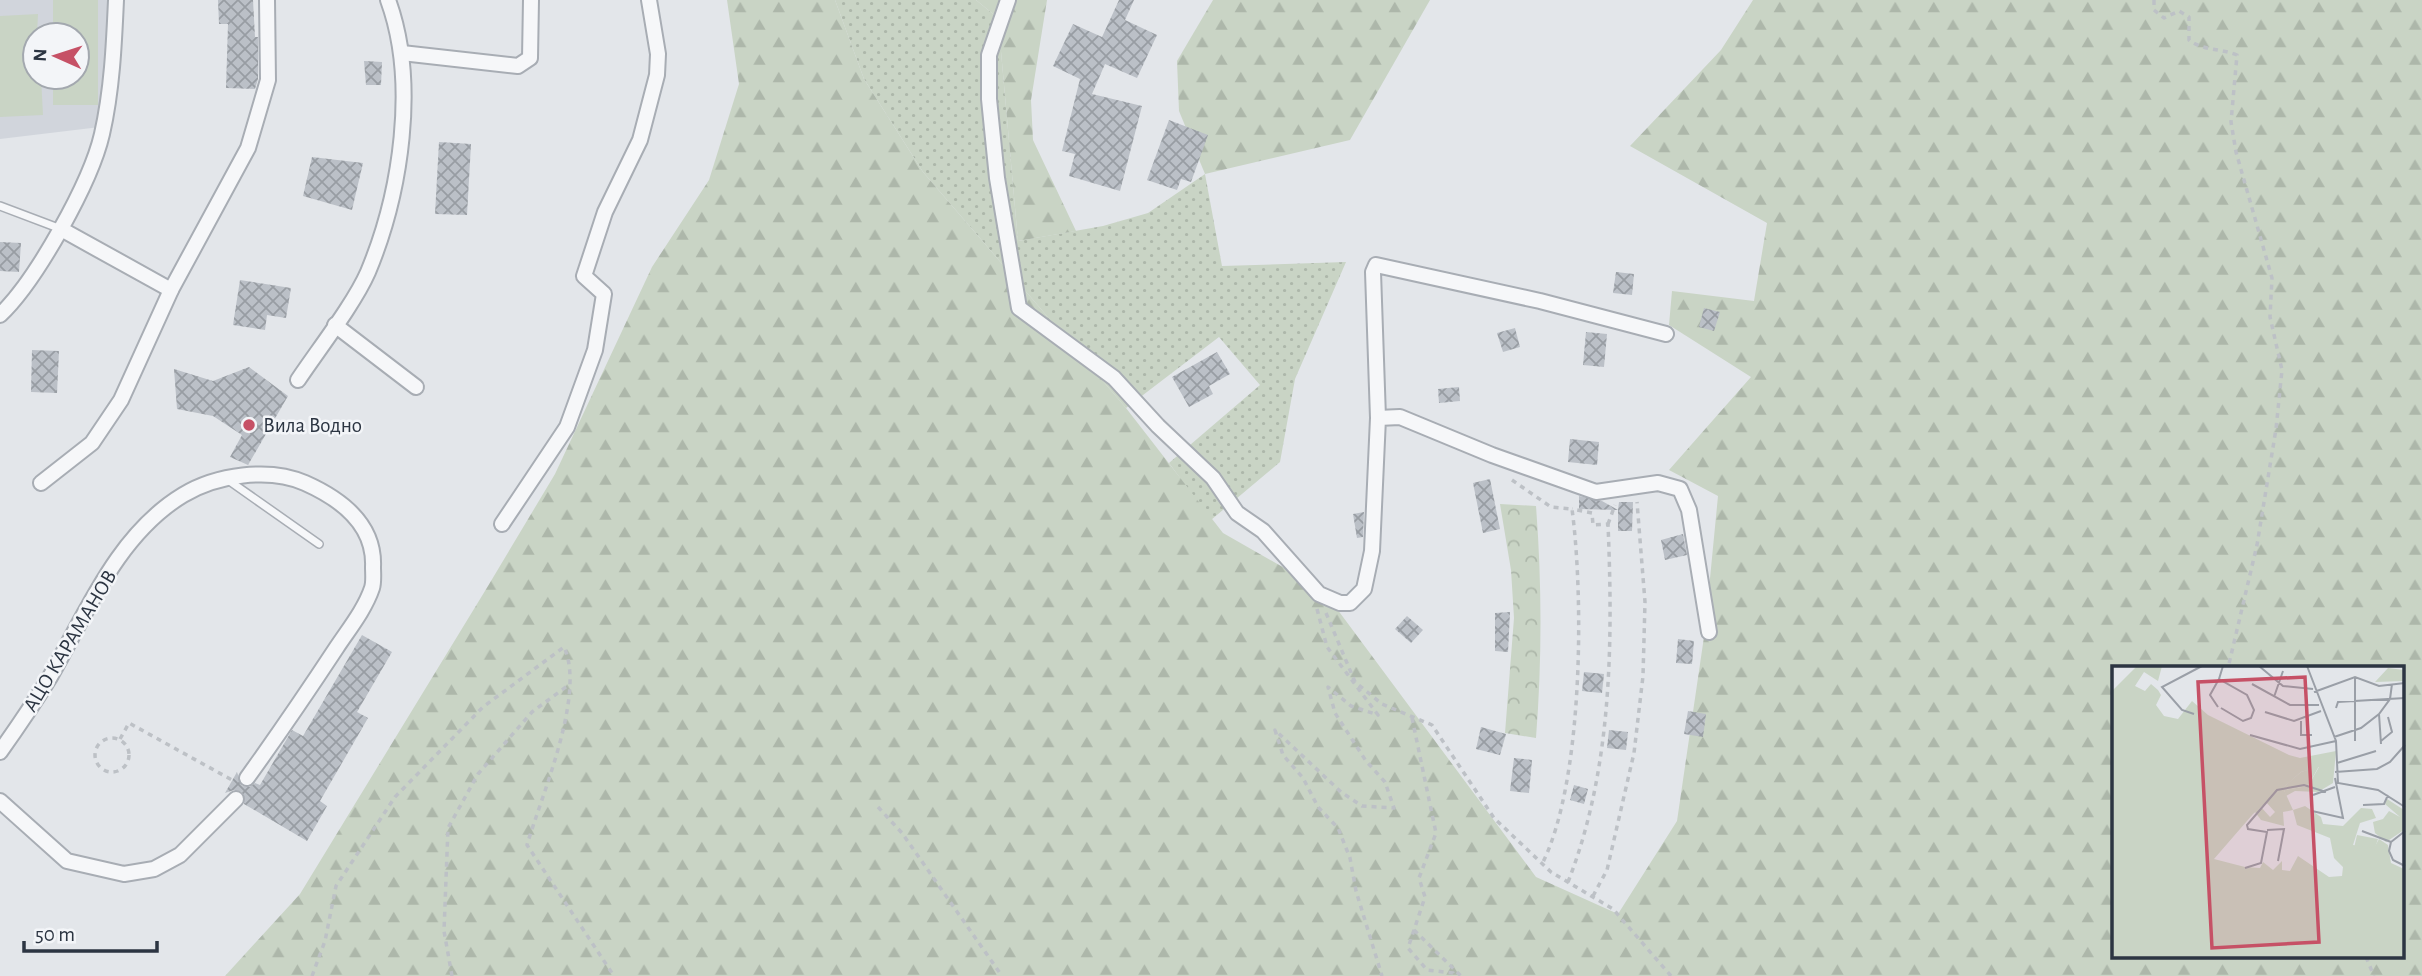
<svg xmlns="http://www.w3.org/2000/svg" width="2422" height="976" font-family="'Alegreya Sans',sans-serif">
<defs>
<pattern id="grass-dots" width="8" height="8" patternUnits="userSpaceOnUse" patternTransform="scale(1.75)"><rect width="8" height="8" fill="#c9d4c5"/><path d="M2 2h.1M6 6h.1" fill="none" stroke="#adb7aa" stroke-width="1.8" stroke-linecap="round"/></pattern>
<pattern id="forest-firs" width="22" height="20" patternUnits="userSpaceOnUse" patternTransform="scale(1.75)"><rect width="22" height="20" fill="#c9d4c5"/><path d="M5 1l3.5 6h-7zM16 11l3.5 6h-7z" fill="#adb7aa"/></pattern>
<pattern id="park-crowns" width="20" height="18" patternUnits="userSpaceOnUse" patternTransform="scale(1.75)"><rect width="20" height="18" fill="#c9d4c5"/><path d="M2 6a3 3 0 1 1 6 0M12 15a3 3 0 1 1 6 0" fill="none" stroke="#adb7aa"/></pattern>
<pattern id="building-cross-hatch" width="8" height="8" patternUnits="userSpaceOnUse" patternTransform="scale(1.75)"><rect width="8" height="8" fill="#bbc0c7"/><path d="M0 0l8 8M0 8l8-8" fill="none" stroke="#989da3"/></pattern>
</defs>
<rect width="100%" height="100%" fill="#e3e6ea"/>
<path fill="#d1d5dc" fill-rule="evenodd" d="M0 0H109V61L100 127 0 139ZM35 35H77V77H35Z"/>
<polygon fill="url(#grass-dots)" points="835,0 976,0 998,18 1018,241 1103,226 1148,213 1205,174 1222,266 1346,262 1295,379 1280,462 1211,520 1169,463 1260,385 1219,337 1126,408 923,172 864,79"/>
<g fill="url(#forest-firs)" fill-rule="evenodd">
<path d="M727 0H835L864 79 923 172 1126 408 1223 533 1323 590 1536 877 1618 914 1677 821 1705 630 1718 496 1669 470 1751 377 1669 325 1672 291 1754 301 1767 223 1630 146 1721 50 1753 0H2422V976H225L300 894 488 586 555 474 652 267 709 180 739 84ZM2114 668H2403V957H2114Z"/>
<polygon points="976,0 1047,0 1031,100 1033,140 1076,231 1018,241 998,18"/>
<polygon points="1213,0 1430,0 1350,140 1205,174 1179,111 1177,61"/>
</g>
<path fill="url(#park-crowns)" d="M1500 504 1536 506C1542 584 1542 660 1536 738L1505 733 1514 618 1511 570Z"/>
<g fill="#c9d4c5">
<polygon points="53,0 98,0 98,105 53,105 53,77 77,77 77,35 53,35"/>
<polygon points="38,14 35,77 41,77 43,115 0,117 0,16"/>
</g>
<g fill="url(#building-cross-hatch)">
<polygon points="218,0 253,0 255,37 258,37 258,79 255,89 226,88 228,24 219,24"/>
<polygon points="1119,0 1134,0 1125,20 1157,35 1137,78 1105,64 1092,94 1142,106 1120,191 1069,176 1075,154 1062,151 1080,79 1053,66 1073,24 1102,37"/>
<polygon points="364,61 382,62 381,85 366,85"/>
<polygon points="1169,120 1208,135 1191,182 1181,179 1177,190 1147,180"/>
<polygon points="439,142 471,144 467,215 435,214"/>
<polygon points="312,157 363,163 352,210 303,196"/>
<polygon points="0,242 21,243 19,272 0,271"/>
<polygon points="1616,272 1634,274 1632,295 1613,293"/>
<polygon points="240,280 291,288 286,318 267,315 265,330 233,325"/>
<polygon points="1704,308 1720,312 1714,331 1699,327"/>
<polygon points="1515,328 1520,347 1503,352 1497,333"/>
<polygon points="1586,332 1607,334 1604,367 1583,365"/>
<polygon points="32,350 59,351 57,393 31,392"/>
<polygon points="1217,352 1230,374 1209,386 1213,394 1189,407 1172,377"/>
<polygon points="249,367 288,396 248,465 230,457 242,435 213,416 177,409 174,369 213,381"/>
<polygon points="1459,387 1460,401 1439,403 1438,389"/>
<polygon points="1570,439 1599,442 1597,465 1568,462"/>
<polygon points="1490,479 1500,529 1483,533 1473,483"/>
<polygon points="1579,496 1602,501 1618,510 1619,502 1633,502 1632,531 1618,531 1618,510 1579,509"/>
<polygon points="1364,512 1363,537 1357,538 1353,514"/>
<polygon points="1683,534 1687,555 1665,560 1661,540"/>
<polygon points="1510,612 1508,652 1495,651 1495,613"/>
<polygon points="1407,616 1423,630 1411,643 1395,629"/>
<polygon points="362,635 392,652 357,712 368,718 320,801 327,806 307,841 244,804 242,792 234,790 225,793 237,772 242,786 250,787 255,783 260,785 292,730 303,736"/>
<polygon points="1678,639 1694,641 1692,664 1676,663"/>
<polygon points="1584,672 1604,674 1602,693 1582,691"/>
<polygon points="1688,711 1706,714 1703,737 1684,734"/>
<polygon points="1481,727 1506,734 1500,755 1476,749"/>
<polygon points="1609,730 1628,732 1626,750 1607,748"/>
<polygon points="1514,758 1532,760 1529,793 1510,791"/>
<polygon points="1574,785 1588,789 1584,804 1570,800"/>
</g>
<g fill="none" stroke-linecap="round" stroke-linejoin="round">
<defs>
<g id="lane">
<polyline points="0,206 61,229"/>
<polyline points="228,480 319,544"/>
</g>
<g id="street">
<polyline points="1008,0 989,55 989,99 997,178 1019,308 1114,378 1158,426 1213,478 1237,513 1263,531 1319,594 1340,603 1350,603 1364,589 1372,551 1378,418 1400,417 1492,455 1596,492 1658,483 1680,489 1689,510 1709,632"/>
<polyline points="402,53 518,66 530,58 531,0"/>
<polyline points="61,229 171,290"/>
<path d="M0 315C36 281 91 182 102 134 112 90 114 45 116 0"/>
<polyline points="335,325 416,387"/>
<path d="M298 380C318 350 354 304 368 272 401 193 418 82 388 0"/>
<polyline points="1378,418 1373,272 1376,265 1540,301 1666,334"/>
<polyline points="41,483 92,443 121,400 171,290 248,148 268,80 267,0"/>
<polyline points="502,524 567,427 595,350 604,294 584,276 605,212 640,140 657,75 658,54 649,0"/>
<path d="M0 752C17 728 34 703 50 677 86 614 117 535 183 495 216 475 269 467 305 483 341 499 375 524 373 567 373 573 374 582 372 588 365 609 349 629 337 647 308 691 278 735 247 778"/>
<polyline points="0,801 67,861 124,874 154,869 180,855 236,799"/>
</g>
</defs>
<use href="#lane" stroke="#a8adb4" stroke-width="10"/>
<use href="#street" stroke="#a8adb4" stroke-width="18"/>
<g stroke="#bdc1c6" stroke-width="3.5" stroke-dasharray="5 5" stroke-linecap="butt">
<path d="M2154 0V10L2164 18 2179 11 2189 17V40C2203 51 2220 48 2237 55L2231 122 2236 152 2272 278 2270 317 2282 370 2276 429 2257 545 2228 668"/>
<path d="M1512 480 1551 507 1572 509C1584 599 1583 784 1542 864"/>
<polyline points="1608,524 1615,505"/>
<polyline points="1317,609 1327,647 1378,715 1351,706 1328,687 1335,713 1366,761 1385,782 1394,808 1362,806 1341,792 1275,730 1283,755 1303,778 1318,807 1338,828 1350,858 1356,891 1382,976"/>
<polyline points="1326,613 1355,682 1382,704 1432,725 1494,818 1551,872 1613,909 1671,976"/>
<polyline points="1412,718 1436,833 1419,878 1425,897 1408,948 1427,970 1453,973 1454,976"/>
<circle cx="112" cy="755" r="17"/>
<polyline points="120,739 129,723 232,780"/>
<polyline points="878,807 902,833 1002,976"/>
<path d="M1568 882C1612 770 1613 644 1608 524L1593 525 1592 513 1572 509"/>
<polyline points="1593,896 1607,870 1634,753 1643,676 1645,602 1637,502"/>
<polyline points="1414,930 1461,976"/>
<polyline points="2366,957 2374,976"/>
<path d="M312 976 325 941 336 886 395 797 483 707 564 647C586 694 542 794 527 845L614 976"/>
<polyline points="452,976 444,931 448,828 478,774 532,712 570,684"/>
</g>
<use href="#lane" stroke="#f6f7f9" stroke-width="7"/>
<use href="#street" stroke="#f6f7f9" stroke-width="14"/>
</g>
<circle fill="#c65166" stroke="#f3f5f8" stroke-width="2.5" cx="249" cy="425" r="7"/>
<g text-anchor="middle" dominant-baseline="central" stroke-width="5" stroke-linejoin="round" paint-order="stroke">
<g font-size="21" fill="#2c3542" stroke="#f3f5f8" text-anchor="start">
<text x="263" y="425">Вила Водно</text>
</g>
<g font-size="21" fill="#2c3542" stroke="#f3f5f8">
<text transform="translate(70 641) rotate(-59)">АЦО КАРАМАНОВ</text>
</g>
</g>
<g transform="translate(2112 666)">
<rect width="292" height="292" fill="#e3e6ea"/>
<path d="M207 100 196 120 172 124 181 144 171 146 172 160 149 154 143 146 149 141 158 151 163 146 154 136 189 106ZM245 169 266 173 263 182H242Z" fill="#c9d4c5"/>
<path d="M25 0H50L46 15 32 6 23 20 33 25 39 18 46 24 49 29 44 39 52 50 66 53 80 35 96 49 177 89 188 92 224 85 221 117 206 126 183 125 174 130 172 124 196 120 207 101 189 106 141 148 102 193 133 201 148 202 151 196 161 204 170 195V204L178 205 186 190 217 211 230 210 231 201 222 192 218 172 185 159 181 144 193 140 209 151 211 158 231 160 249 142 260 143 264 152 248 157 241 179 262 182 267 173 276 179 279 197 292 203V292H0V25ZM276 2 292 4V15L263 16ZM275 133 292 144V164L274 176 263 167 261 156 271 153 277 145 288 151 273 138Z" fill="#c9d4c5"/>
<path fill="none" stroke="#9a9fa7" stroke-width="2" d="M147 0 171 20 201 23M195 0 224 75 226 117 266 124 293 141M243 11V75M140 18 178 39H207M202 26 243 11 267 20 293 17M162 31 171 5M106 41 98 29 107 13M109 42 131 55 139 52 142 44 135 29 107 13 111 0M224 42 226 36 293 32M153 46 182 55 209 45M82 48 70 44 50 21 90 0M267 48 269 78M189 55V69H200M138 69 188 83 224 75M222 71 249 62 267 48 278 33 280 18M269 75 280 66 276 51M225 97 264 85M223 106 265 103 278 96 293 79M201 129 223 121M251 139 272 138 276 129M200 145 231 152 223 112M155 164 172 163 166 195M250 165 279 176M293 165 279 176 277 185 281 194 293 200M133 202 149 197 155 166 136 163 135 159 165 124 192 119 214 126"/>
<path fill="#c65166" fill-opacity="0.15" stroke="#c65166" stroke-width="3.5" d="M193 11 207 276 100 282 86 16Z"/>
<rect width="292" height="292" fill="none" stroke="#2c3542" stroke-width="3.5"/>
</g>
<g transform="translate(56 56) rotate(273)"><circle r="33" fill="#f3f5f8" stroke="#a3a8af" stroke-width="2"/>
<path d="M0-5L12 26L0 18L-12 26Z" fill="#c65166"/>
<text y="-10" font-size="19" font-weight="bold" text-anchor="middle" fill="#2c3542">N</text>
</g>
<path d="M24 941v10h133v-10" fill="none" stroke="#2c3542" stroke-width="3.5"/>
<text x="35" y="941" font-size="21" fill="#2c3542" stroke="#f3f5f8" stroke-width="5" paint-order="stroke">50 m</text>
</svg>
